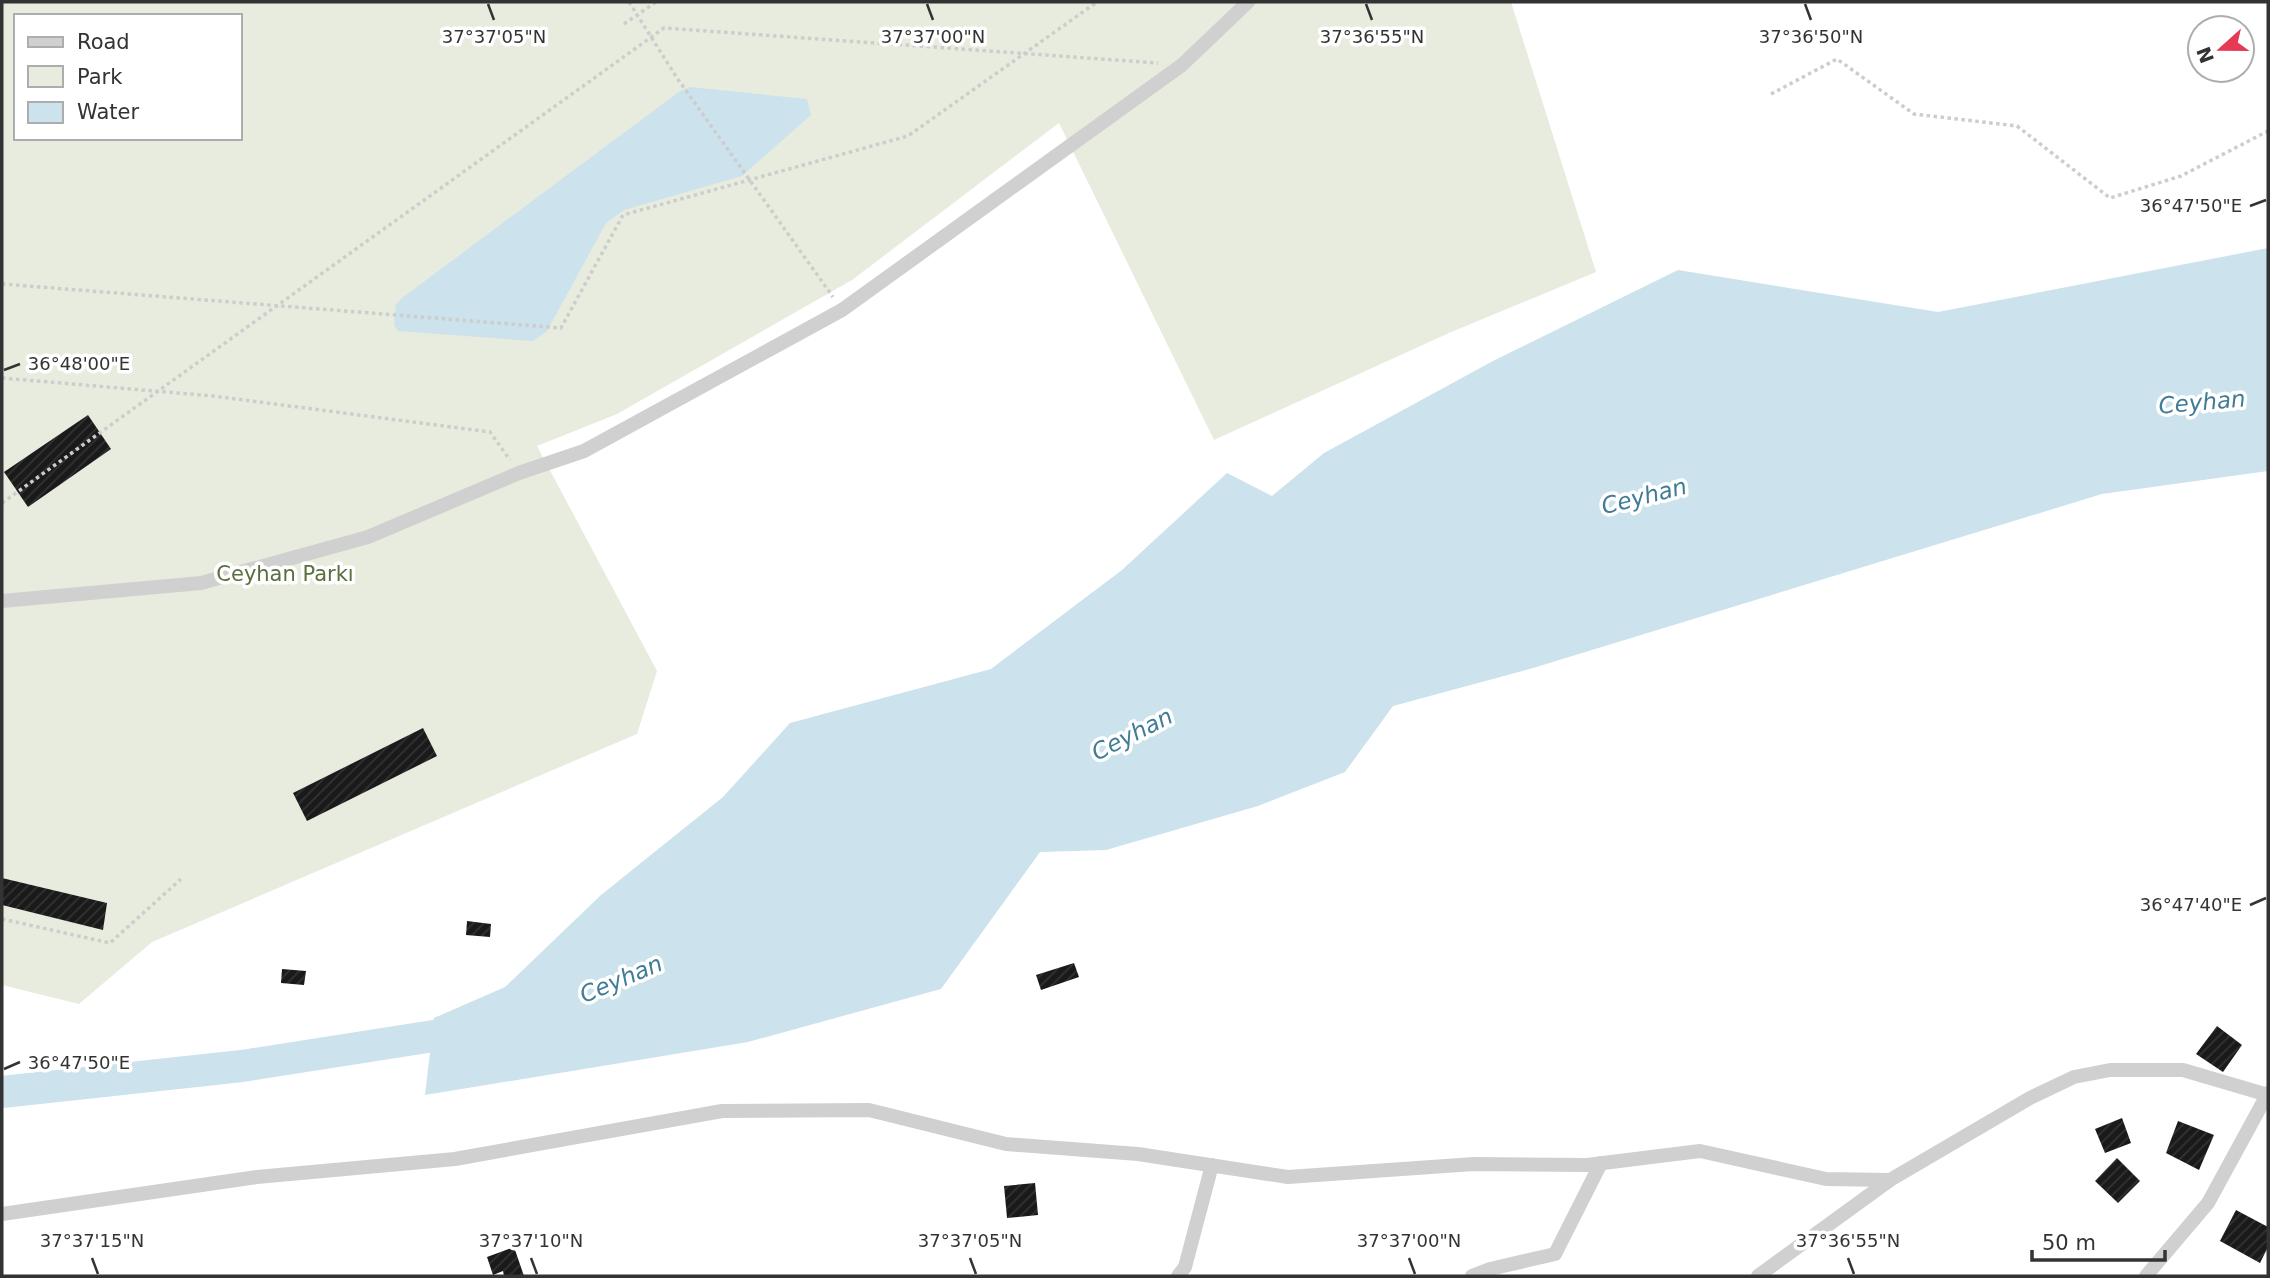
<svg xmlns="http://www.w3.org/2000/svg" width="2270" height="1278" font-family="'DejaVu Sans',sans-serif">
<defs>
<pattern id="building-hatch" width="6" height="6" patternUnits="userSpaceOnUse" patternTransform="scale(1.75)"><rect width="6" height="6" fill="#1a1a1a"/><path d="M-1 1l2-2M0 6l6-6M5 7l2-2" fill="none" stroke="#333"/></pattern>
</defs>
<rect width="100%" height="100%" fill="#fff"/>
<path fill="#e7ecdf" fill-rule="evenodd" d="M2 2H1511L1596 272 1449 333 1214 440 1059 123 852 280 617 414 537 446 657 671 637 734 152 942 79 1004 2 985ZM16 16H240V138H16Z"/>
<g fill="#cce2ec">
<polygon points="690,87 807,99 811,115 742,176 624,210 606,223 547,331 533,341 398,331 394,325 396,304 402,298 680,91"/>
<polygon points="2268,248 2268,471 2102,494 1533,668 1393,706 1345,772 1258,806 1106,850 1040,852 941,989 748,1042 425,1095 434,1018 505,987 601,895 723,797 790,723 991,669 1122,570 1227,473 1272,496 1324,453 1493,361 1678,270 1938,312"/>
</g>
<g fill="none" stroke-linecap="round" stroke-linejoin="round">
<polyline stroke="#cce2ec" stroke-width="32" points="2,1092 242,1066 472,1030"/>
</g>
<g fill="url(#building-hatch)">
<polygon points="88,415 111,449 28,507 4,472"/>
<polygon points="423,728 437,756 307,821 293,793"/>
<polygon points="2,878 107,903 103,930 2,905"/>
<polygon points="467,921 491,924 490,937 466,935"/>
<polygon points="1074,963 1079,977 1041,990 1036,975"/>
<polygon points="282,969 306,971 304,985 281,983"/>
<polygon points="2217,1026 2242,1045 2223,1072 2196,1054"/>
<polygon points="2122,1118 2131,1143 2105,1153 2095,1129"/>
<polygon points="2178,1121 2214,1135 2199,1170 2166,1153"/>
<polygon points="2117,1158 2140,1181 2118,1203 2095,1181"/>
<polygon points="1035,1183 1038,1215 1007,1218 1004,1186"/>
<polygon points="2236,1210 2268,1227 2268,1247 2260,1263 2220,1241"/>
<polygon points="514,1247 524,1276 504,1276 503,1271 493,1275 487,1257"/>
</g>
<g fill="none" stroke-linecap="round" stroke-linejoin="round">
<g stroke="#cdcdcd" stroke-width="3.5" stroke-dasharray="3.5 3.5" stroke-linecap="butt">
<polyline points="629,2 677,78 833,297"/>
<polyline points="624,24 656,2"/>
<polyline points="1771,94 1837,59 1914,114 2017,126 2110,198 2181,176 2268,131"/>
<polyline points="2,284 561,328 623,215 908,136 1097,2"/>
<polyline points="2,378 213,396 490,432 510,460"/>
<polyline points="2,503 664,28 1158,63"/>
<polyline points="2,919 110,943 181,879"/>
</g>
<g stroke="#d0d0d0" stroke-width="14">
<polyline points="2,601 201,583 368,537 519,473 584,451 842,310 1182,65 1248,2"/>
<polyline points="2,1214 257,1177 455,1159 722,1111 869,1110 1006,1144 1138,1154 1288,1177 1474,1164 1587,1165 1700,1151 1826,1179 1890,1180"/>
<polyline points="1178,1276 1185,1267 1212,1165"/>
<polyline points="1472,1276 1490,1269 1555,1254 1601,1163"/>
<polyline points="1758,1276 1890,1180 2030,1098 2074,1077 2110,1070 2183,1070 2268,1095"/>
<polyline points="2146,1276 2208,1203 2268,1093"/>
</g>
</g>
<path fill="none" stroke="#333" stroke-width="2.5" d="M488 4 494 20M927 4 933 20M1366 4 1372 20M1805 4 1811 20M2250 206 2266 200M4 370 20 364M2250 905 2266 898M4 1069 20 1062M92 1258 98 1274M531 1258 537 1274M970 1258 976 1274M1409 1258 1415 1274M1848 1258 1854 1274"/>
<g text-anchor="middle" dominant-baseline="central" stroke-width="7" stroke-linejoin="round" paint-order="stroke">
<g font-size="21" fill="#5a6f3f" stroke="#fff">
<text x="285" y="574">Ceyhan Parkı</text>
</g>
<g font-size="23" font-style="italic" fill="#407c96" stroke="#fff">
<text transform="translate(2202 402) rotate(-5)">Ceyhan</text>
<text transform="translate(1644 496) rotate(-14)">Ceyhan</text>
<text transform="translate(1132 734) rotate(-27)">Ceyhan</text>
<text transform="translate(621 979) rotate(-23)">Ceyhan</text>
</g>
</g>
<g font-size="18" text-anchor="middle" fill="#333" stroke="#fff" stroke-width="7" stroke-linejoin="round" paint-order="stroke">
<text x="494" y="43">37°37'05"N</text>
<text x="933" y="43">37°37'00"N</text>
<text x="1372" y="43">37°36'55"N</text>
<text x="1811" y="43">37°36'50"N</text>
<text x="2191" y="212">36°47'50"E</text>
<text x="79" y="370">36°48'00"E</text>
<text x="2191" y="911">36°47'40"E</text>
<text x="79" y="1069">36°47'50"E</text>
<text x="92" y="1247">37°37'15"N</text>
<text x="531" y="1247">37°37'10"N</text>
<text x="970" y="1247">37°37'05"N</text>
<text x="1409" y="1247">37°37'00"N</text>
<text x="1848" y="1247">37°36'55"N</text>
</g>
<rect width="2270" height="1278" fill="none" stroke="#333333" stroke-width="7"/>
<rect x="14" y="14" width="228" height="126" fill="#ffffff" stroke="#adadad" stroke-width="2"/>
<rect x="28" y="37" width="35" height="10" fill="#d0d0d0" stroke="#adadad" stroke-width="2"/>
<text x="77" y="49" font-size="21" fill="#333333">Road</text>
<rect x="28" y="66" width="35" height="21" fill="#e7ecdf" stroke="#adadad" stroke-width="2"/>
<text x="77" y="84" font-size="21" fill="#333333">Park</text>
<rect x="28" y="102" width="35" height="21" fill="#cce2ec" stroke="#adadad" stroke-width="2"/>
<text x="77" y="119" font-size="21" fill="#333333">Water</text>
<g transform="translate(2221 49) rotate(249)"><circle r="33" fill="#ffffff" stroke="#adadad" stroke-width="2"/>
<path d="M0-5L12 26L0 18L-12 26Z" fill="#e43a55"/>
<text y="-10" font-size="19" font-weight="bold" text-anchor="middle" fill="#333333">N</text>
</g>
<path d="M2032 1250v10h133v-10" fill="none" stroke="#333333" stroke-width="3.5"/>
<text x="2042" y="1250" font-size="21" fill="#333333" stroke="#ffffff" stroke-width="5" paint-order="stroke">50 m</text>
</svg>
